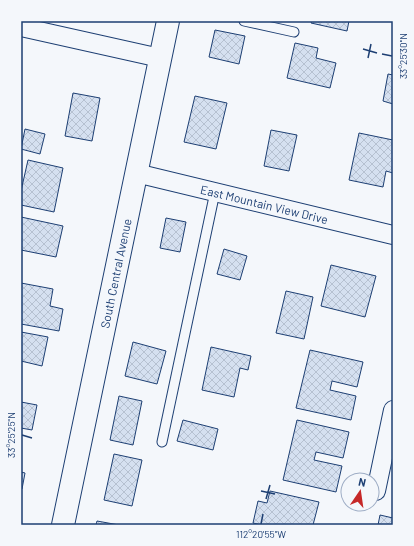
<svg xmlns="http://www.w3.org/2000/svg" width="414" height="546" font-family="Barlow,sans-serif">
<defs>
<pattern id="building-cross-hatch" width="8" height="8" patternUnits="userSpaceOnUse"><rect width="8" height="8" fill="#d5e0f0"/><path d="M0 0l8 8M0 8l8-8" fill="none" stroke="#b6c1d1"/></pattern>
</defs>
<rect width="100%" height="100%" fill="#f4f7fb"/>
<g fill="url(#building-cross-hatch)" stroke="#1d3f73">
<polygon points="312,21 349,21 347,31 311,23"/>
<polygon points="215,30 245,36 239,64 209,57"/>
<polygon points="295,43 318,48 316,58 336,63 330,88 287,78"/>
<polygon points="388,74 393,75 393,104 383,101"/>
<polygon points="73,93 100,98 92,141 65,136"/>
<polygon points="195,96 227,103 216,149 184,142"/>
<polygon points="25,129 45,134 40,154 21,149"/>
<polygon points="271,130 297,135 289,171 264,166"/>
<polygon points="359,133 393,140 393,173 386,171 383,187 349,180"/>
<polygon points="28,160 63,168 54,212 21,205 21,191"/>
<polygon points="21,217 63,226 56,257 21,250"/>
<polygon points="166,218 186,222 180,252 160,248"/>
<polygon points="224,249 247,256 240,280 217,274"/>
<polygon points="331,265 376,276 365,317 321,306"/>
<polygon points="21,283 53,289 50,306 63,309 59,331 21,324"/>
<polygon points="286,291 313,297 304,339 276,333"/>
<polygon points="21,332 48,337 42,366 21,361"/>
<polygon points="133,342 166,351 157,384 125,376"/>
<polygon points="211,347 251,356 248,370 240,368 234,397 202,390"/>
<polygon points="310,350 363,362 357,387 332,381 330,390 356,396 351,420 296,408"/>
<polygon points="119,396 142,401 133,445 110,440"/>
<polygon points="21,402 37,405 32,430 21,428"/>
<polygon points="183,420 218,429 213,450 177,441"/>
<polygon points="297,420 349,432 343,458 316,452 314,460 342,466 336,492 283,480"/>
<polygon points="114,454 142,460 132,506 104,500"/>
<polygon points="21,472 25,473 22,489 21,488"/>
<polygon points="270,491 319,502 313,525 262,525 253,523 258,501 267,503"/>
<polygon points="380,515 393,518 393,525 378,525"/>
<polygon points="97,521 119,525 96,525"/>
</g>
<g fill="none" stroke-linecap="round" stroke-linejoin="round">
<defs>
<g id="lane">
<polyline points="244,21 294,32"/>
<polyline points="162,442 215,192"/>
</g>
<g id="street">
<polyline points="21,27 160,58"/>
<path id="s1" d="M136 173 393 235"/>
<polyline points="376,491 393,410"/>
</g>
<g id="secondary">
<path id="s2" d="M63 525 168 21"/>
</g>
</defs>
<use href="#lane" stroke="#1d3f73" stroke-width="11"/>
<use href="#street" stroke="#1d3f73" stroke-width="20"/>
<use href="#secondary" stroke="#1d3f73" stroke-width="24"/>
<use href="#lane" stroke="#f4f7fb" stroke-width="9"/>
<use href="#street" stroke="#f4f7fb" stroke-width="18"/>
<use href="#secondary" stroke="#f4f7fb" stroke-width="22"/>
</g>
<path fill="none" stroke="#1d3f73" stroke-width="1.5" d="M363 49 377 53M382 54 392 56M368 58 371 44M22 435 32 438M261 491 275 494M266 499 270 485M261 524 263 514"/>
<g text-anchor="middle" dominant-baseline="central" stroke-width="3" stroke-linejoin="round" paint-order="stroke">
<g font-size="12" fill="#1d3f73" stroke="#f4f7fb">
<text stroke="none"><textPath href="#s1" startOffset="132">East Mountain View Drive</textPath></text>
<text stroke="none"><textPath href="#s2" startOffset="257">South Central Avenue</textPath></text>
</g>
</g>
<rect width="414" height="546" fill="none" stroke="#f4f7fb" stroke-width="44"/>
<g transform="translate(360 492) rotate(13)"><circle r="19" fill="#f4f7fb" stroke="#9eadc5"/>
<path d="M0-3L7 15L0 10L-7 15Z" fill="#c62828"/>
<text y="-6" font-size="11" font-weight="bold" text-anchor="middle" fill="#1d3f73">N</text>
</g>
<rect x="22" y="22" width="370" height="502" fill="none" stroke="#1d3f73" stroke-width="1.5"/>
<g font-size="10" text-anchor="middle" fill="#1d3f73">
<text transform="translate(403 56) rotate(-90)" y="4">33°25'30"N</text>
<text transform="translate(11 435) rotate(-90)" y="4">33°25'25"N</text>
<text x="261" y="538">112°20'55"W</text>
</g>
</svg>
